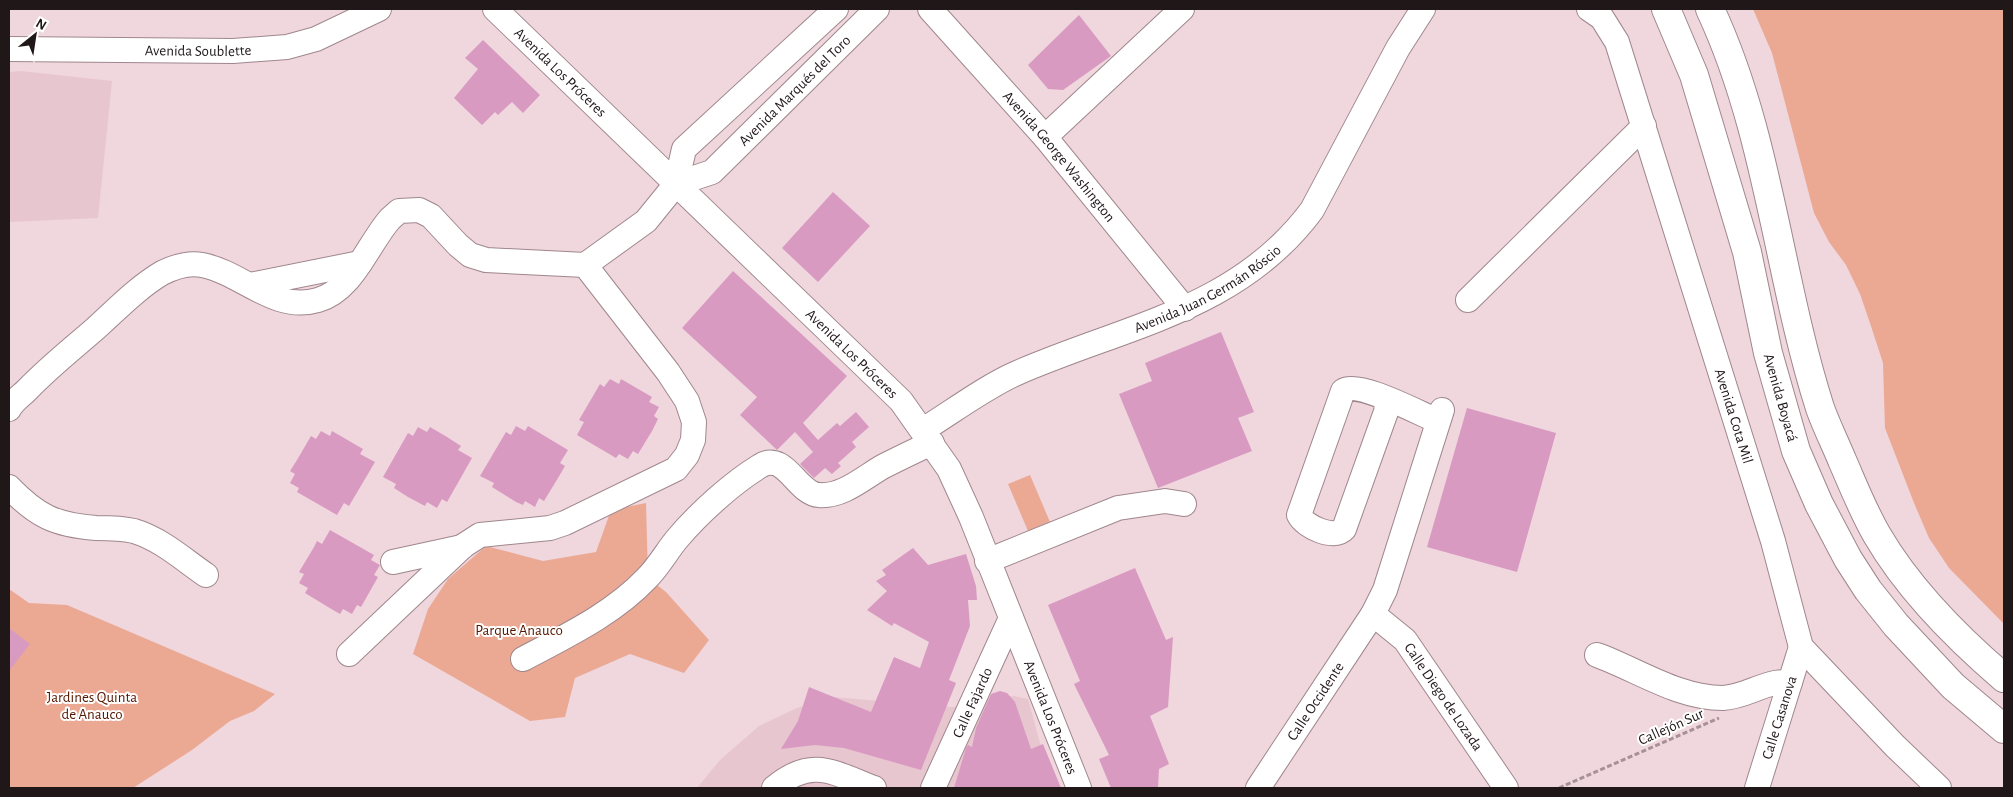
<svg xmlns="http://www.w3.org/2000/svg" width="2013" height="797" font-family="'Alegreya Sans',sans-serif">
<rect width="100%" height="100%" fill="#f0d6dd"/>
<g fill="#e8c6cf">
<polygon points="21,71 112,81 98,218 9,222 9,72"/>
<polygon points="1014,696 1028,699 1045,761 1057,788 697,788 720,760 759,726 797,708 833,697 951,707 976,706 990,698"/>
</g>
<g fill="#eba994">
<polygon points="1753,9 2004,9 2004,624 1949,568 1929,538 1914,503 1885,428 1883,363 1870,323 1860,294 1846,265 1829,242 1814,213 1772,53"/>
<polygon points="1030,475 1050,522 1028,531 1008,484"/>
<polygon points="646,503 648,578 666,592 709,640 684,673 630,654 575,678 565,717 530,721 413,654 428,609 448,579 486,546 543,561 596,552 611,510"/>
<polygon points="9,589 29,603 67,605 275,694 254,711 230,721 192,750 133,788 9,788"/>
</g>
<g fill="#d99ac2">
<polygon points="1079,15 1111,56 1063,90 1048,89 1028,65"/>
<polygon points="483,40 540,95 523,113 512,102 498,115 495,112 482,125 454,98 478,69 465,58"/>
<polygon points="833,192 870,226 818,282 782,248"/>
<polygon points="733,271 847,376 803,423 818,440 837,423 840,426 856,412 869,427 852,442 856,447 838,463 841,466 832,474 825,468 814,478 800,464 813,452 795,432 777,450 740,415 757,397 682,328"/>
<polygon points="1221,332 1254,412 1238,418 1252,451 1158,488 1119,394 1152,381 1145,363"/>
<polygon points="610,379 619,384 621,379 652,397 649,402 659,407 654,416 658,419 652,431 638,454 633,451 628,459 619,454 616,458 577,435 584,422 579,420 600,384 604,387"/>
<polygon points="1467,408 1556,433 1517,572 1427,547"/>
<polygon points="516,426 525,431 528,426 568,450 560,463 565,466 558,478 544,501 539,498 535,507 525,501 523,505 516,502 492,487 494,483 480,476 506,432 511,435"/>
<polygon points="418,427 427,432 430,427 447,437 461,446 458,450 472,458 447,502 442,499 437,508 427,502 425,506 408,497 394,488 396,484 383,477 408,433 413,436"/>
<polygon points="321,431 330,436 332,431 363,449 360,454 375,462 349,506 344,503 337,515 297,492 299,488 290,483 295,474 290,471 297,460 311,436 316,439"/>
<polygon points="330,530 374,555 371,560 380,565 374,575 378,577 361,607 357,605 352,614 343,609 340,614 328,607 305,593 308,588 299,583 304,574 299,572 314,547 317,541 322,544"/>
<polygon points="913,548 928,565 966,554 976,586 977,600 968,600 970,626 949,680 956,683 921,770 844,748 815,745 781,749 798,721 809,687 871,712 894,657 920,668 929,642 894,623 892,626 867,610 887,591 876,581 886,575 882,570"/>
<polygon points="1135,568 1166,640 1173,637 1168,707 1150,716 1169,764 1159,769 1158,788 1111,788 1099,759 1109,755 1074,684 1080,681 1048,605"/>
<polygon points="9,628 30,644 9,671"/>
<polygon points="1000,691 1007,693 1015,702 1031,749 1043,744 1061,788 954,788 966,748 968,745 972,747 976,728 991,694"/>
</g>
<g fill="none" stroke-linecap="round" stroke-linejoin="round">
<defs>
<g id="minor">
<path id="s1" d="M495 9 901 401 949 469 971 517 1079 788"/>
<path id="s2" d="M930 9 1045 137 1185 309"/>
<path id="s3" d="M1589 9 1602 18 1617 42 1773 541 1801 647 1895 746 1939 788"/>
<path id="s4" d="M9 49 233 51 287 47 316 39 379 9"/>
<polyline points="1045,137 1182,9"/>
<path id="s5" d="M676 184 712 172 877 9"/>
<polyline points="250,285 360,263"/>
<polyline points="1468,300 1644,126"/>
<path d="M1385 399 1387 409 1344 529C1334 540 1305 527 1299 515L1343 391C1358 380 1420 414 1438 421"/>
<path d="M9 409C13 401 21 396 27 390 48 368 72 349 95 329 116 310 137 288 162 273 174 267 188 262 202 265 243 273 274 313 318 300 353 290 368 244 390 219L399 211 419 210 431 216 458 245 470 255 486 260 585 265 646 221 676 184 684 149 836 9"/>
<path id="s6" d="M923 430C952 412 987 386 1017 373 1124 326 1238 310 1312 210L1398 48 1423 9"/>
<path d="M9 487C37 516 55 525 96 528 108 528 122 528 134 531 161 539 184 560 206 575"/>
<polyline points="987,561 1118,508 1165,501 1184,504"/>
<polyline points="393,562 462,547"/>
<path id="s7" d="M1373 614 1405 640 1506 788"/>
<polyline points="349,654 463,546 480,535 550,528 565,523 676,469 687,455 693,440 694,422 687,401 668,372 585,265"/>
<path d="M1597 655C1638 670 1678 698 1723 698 1741 697 1755 688 1771 684 1777 682 1784 682 1790 682"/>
<path d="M523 659C566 636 613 614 647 578 659 566 667 551 677 539 698 514 732 483 760 466 785 450 797 494 819 495 843 497 864 477 884 466 900 458 916 450 932 443"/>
<path d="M774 788C812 756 834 773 874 788"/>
<path id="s8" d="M933 788 1011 618"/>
<path id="s9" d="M1258 788 1373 614 1385 590 1442 410"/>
<path id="s10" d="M1757 788 1801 647"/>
</g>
<g id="highway">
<path id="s11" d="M1666 9 1694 75 1747 252 1768 353 1796 451 1819 504 1848 559 1868 590 1896 625 1953 686 2004 729"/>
<path d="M1710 9C1769 135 1778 276 1820 408 1826 425 1835 443 1842 460 1853 485 1863 511 1877 535 1909 590 1956 637 2004 678"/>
</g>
</defs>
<use href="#minor" stroke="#9f878d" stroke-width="26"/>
<use href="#highway" stroke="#9f878d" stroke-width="30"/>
<polyline stroke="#a59196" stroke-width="3" stroke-dasharray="5 2.5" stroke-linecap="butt" points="1559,788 1719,718"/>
<use href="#minor" stroke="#fff" stroke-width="24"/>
<use href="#highway" stroke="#fff" stroke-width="28"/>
</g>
<g text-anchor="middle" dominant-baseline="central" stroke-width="4" stroke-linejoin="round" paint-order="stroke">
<g font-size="15" fill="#201719" stroke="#fff">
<text stroke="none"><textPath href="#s4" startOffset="189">Avenida Soublette</textPath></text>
<text stroke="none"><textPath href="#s1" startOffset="91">Avenida Los Próceres</textPath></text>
<text stroke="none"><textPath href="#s5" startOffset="154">Avenida Marqués del Toro</textPath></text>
<text stroke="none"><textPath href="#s2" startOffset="196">Avenida George Washington</textPath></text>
<text stroke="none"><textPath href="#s6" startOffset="319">Avenida Juan Germán Róscio</textPath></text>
<text stroke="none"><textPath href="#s1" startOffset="496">Avenida Los Próceres</textPath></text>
<text stroke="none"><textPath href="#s11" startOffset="406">Avenida Boyacá</textPath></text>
<text stroke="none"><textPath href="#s3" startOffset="436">Avenida Cota Mil</textPath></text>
<text stroke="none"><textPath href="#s7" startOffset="110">Calle Diego de Lozada</textPath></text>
<text stroke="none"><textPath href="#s9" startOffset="104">Calle Occidente</textPath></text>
<text stroke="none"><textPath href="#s8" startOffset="94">Calle Fajardo</textPath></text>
<text stroke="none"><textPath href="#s1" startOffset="916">Avenida Los Próceres</textPath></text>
<text stroke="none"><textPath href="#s10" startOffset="74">Calle Casanova</textPath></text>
<text transform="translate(1671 727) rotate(-24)">Callejón Sur</text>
</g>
<g font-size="15" fill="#551701" stroke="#fff">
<text x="519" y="630">Parque Anauco</text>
<text x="92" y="697">Jardines Quinta<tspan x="92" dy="17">de Anauco</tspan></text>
</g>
</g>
<rect width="2013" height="797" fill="none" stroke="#201719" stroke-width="20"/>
<g transform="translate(35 35) rotate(30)" stroke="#ffffff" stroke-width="4" paint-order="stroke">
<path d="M0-4L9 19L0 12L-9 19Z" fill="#201719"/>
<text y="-8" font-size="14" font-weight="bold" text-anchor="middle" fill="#201719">N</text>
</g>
</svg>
